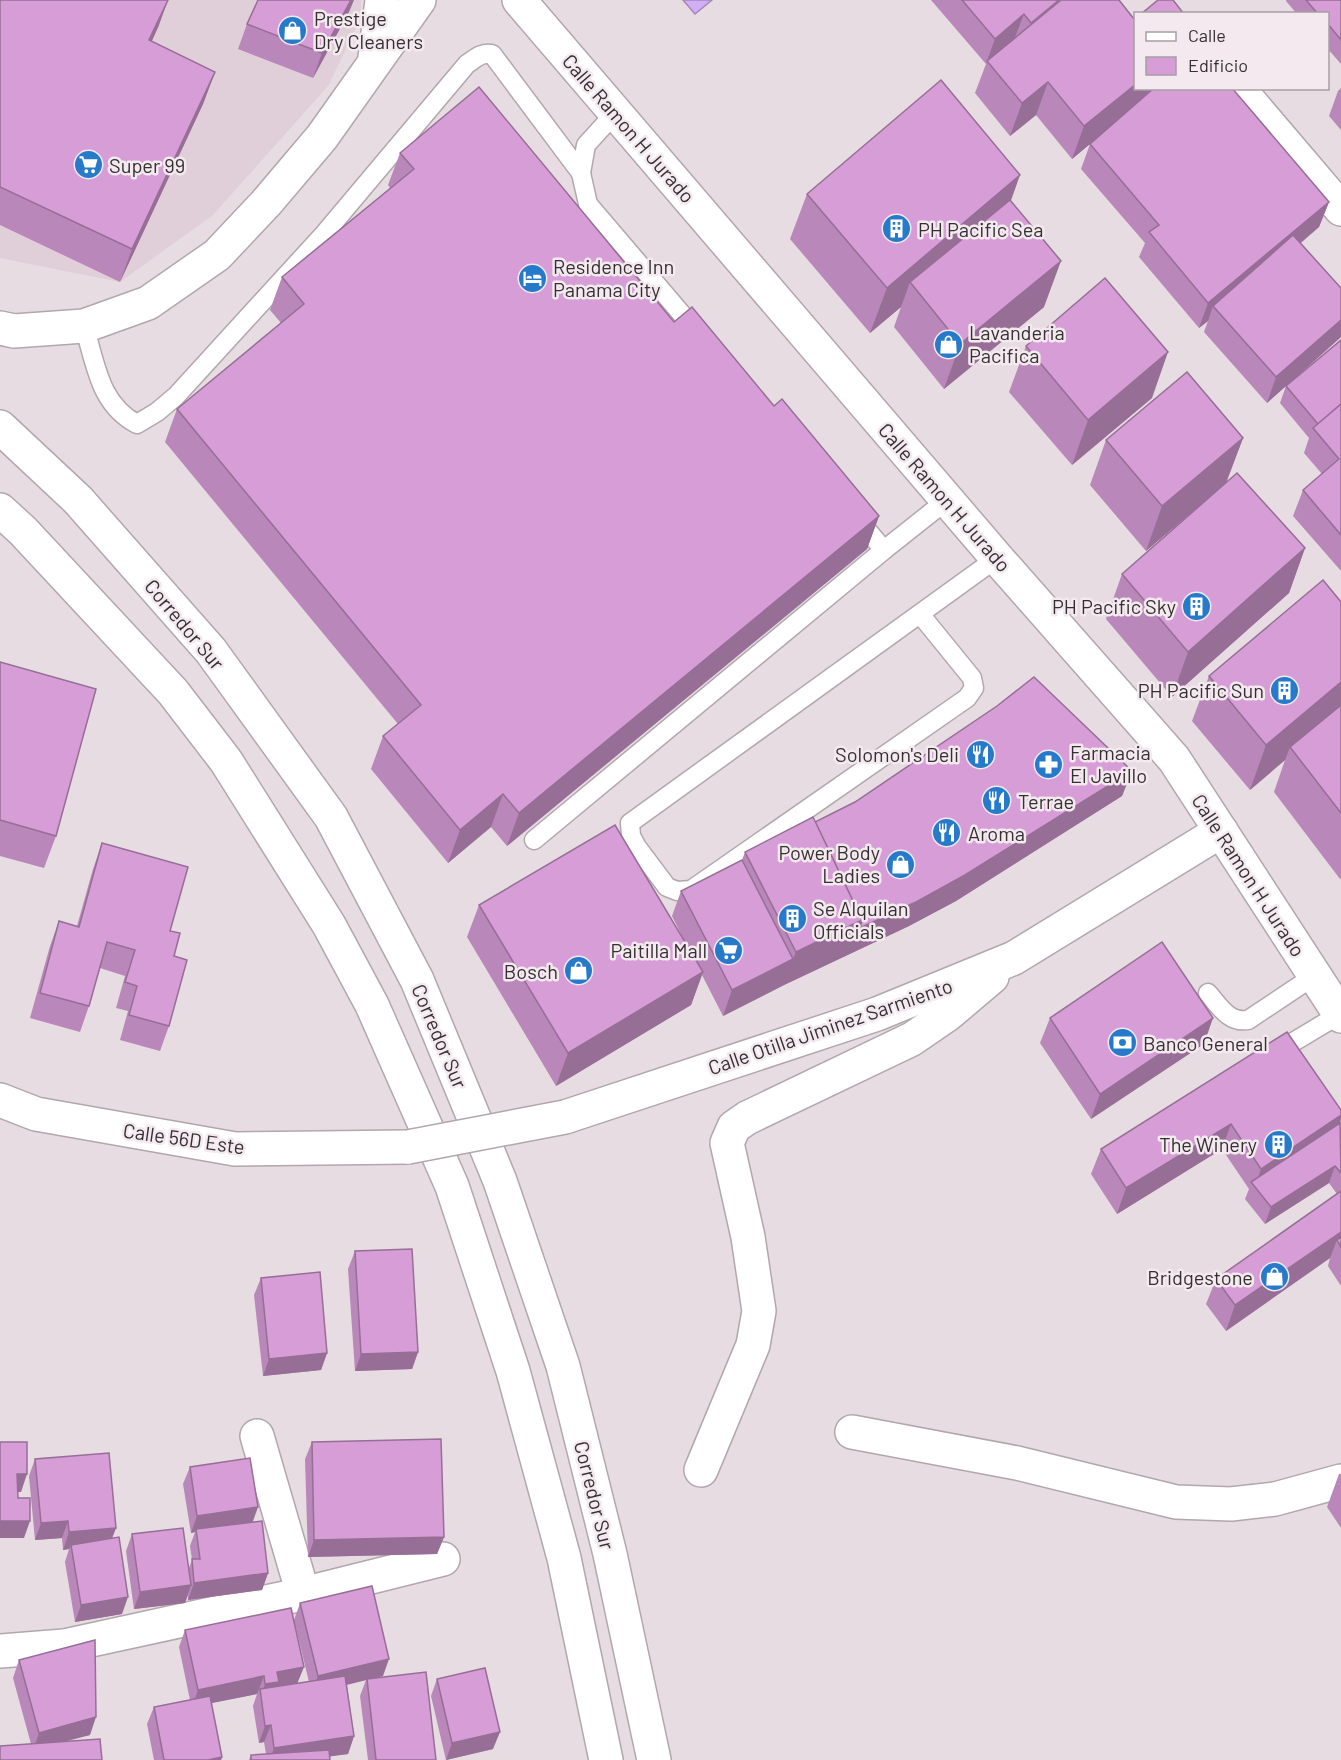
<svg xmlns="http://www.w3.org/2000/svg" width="1341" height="1760" font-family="Barlow,sans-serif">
<rect width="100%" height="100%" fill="#e6dce1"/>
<polygon fill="#e0cfd8" points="0,0 361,0 361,18 328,86 213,215 120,282 0,258"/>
<polygon fill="#d2aef4" stroke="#a388ba" stroke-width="1.5" points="683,0 712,0 695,14"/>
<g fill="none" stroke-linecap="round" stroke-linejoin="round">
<defs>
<g id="lane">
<polyline points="581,173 586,145 616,112"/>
<path d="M84 326C96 364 99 404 137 424L157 412 176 396 324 234 467 64C475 59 481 52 492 54L581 173 588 204 697 332"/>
<polyline points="856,517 884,550 947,500"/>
<polyline points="920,614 972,678 974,688 967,698 691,890 677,891 667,887 637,847 631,836 630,823 997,558"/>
<polyline points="534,840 884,550"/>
<path d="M1208 993C1220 1007 1229 1023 1248 1020L1314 976"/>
<polyline points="1275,1053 1340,1014"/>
</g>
<g id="street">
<polyline points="519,0 997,558 1174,759 1341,1016"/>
<polyline points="1238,88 1341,209"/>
<polyline points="0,1100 36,1114 235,1149 408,1147"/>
<polyline points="565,1117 877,1014 1014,958 1221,831"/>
<polyline points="852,1432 1017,1463 1176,1502 1231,1504 1275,1499 1341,1481"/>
<polyline points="257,1436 303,1594"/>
<polyline points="701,1470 753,1345 759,1311 748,1237 727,1143 734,1127 747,1118 912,1039 947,1015 992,977"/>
<polyline points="0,1651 64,1646 303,1594 443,1559"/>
</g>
<g id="highway">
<polyline points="375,58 382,0"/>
<polyline points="0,328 14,331 84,326 148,303 217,255 266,203 322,137 419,0"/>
<polyline points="0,427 78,500 211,651 331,817 417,980 500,1181 563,1366 610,1554 654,1760"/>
<polyline points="0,510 23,531 173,692 226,761 329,925 372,1005 452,1186 513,1371 564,1558 606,1760"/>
</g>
</defs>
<use href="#lane" stroke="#b1a7ac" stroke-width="21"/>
<use href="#street" stroke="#b1a7ac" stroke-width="36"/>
<use href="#highway" stroke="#b1a7ac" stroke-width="36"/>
<use href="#lane" stroke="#fff" stroke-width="18"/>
<use href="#street" stroke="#fff" stroke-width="33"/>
<use href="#highway" stroke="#fff" stroke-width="33"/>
<defs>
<polyline id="street-bridge" points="408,1147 565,1117"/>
</defs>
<use href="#street-bridge" stroke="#b1a7ac" stroke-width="36" stroke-linecap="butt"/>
<use href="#street-bridge" stroke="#fff" stroke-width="33"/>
</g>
<g fill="#b987b9" fill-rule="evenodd">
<polygon points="0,0 159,25 152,41 215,72 203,104 120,282 0,225"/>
<polygon points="931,0 1119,0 1134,19 1329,202 1319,227 1301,243 1341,288 1341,337 1289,384 1341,340 1341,571 1293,516 1303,490 1322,474 1304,453 1309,438 1280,403 1286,386 1267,403 1204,332 1208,321 1199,328 1139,257 1145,243 1081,169 1090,144 1072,159 1036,115 1010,136 975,93 986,64"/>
<polygon points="1286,0 1341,0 1341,64 1328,49 1328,14 1297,14 1286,1"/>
<polygon points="349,12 313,78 238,49 247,24"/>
<polygon points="1341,88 1341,130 1329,116 1338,91"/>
<polygon points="400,153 674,322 774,406 879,516 867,549 507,846 491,827 448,863 371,769 383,736 398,724 165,442 177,409 281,323 270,310 282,277 390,188 388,185"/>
<polygon points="807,194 1011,201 1044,307 944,389 894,327 901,307 870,333 790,239"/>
<polygon points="1026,346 1152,398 1072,465 1009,392"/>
<polygon points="1243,438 1226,483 1305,548 1289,593 1172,697 1106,619 1122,574 1218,490 1146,551 1090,485 1106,440"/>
<polygon points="1341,602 1341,878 1340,879 1274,792 1285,760 1250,790 1192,721 1209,676"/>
<polygon points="0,662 56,836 44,868 0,856"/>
<polygon points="1132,771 1122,796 956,901 909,926 784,985 723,1016 702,975 691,1005 556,1086 467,937 479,905 687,946 672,916 681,891 742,860 745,852 815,822"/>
<polygon points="102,843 170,931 174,956 169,1026 160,1051 120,1040 128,1011 116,1008 125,976 100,968 89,1006 80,1032 30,1018 50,946 59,921 77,926 93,869"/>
<polygon points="1050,1018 1204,1044 1091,1119 1040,1043"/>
<polygon points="1287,1032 1341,1110 1340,1123 1341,1123 1341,1286 1328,1266 1330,1258 1226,1331 1206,1304 1216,1279 1337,1194 1329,1183 1265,1224 1245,1199 1249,1189 1222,1149 1117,1214 1091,1174 1101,1149"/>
<polygon points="355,1251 418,1352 412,1369 355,1371 348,1269"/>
<polygon points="261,1278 327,1353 321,1370 263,1376 254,1295"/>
<polygon points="312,1442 444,1537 437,1554 308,1557 305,1459"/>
<polygon points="35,1459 116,1528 112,1538 122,1614 75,1622 65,1562 69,1549 63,1550 62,1538 35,1540 29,1476"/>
<polygon points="190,1467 253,1522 268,1573 262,1590 188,1600 188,1595 185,1603 134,1609 126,1551 132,1534 189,1568 192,1560 190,1546 195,1532 191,1533 183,1484"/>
<polygon points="1339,1474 1341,1474 1341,1528 1327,1507"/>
<path d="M300 1603 383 1676 378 1677 436 1760H368L360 1696 366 1680 347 1685 354 1736 348 1754 330 1756V1760H249L251 1755 266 1754 264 1742 259 1743 253 1706 257 1694 211 1703 222 1757 221 1760H154L147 1724 154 1707 190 1700 179 1647 185 1630 294 1620ZM295 1624 309 1682 298 1684Z"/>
<polygon points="19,1660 90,1735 31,1744 13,1678"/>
<polygon points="437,1679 493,1749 446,1760 431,1696"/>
</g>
<g fill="#966e96">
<polygon points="168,0 159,25 137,73 149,40"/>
<polygon points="351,0 354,0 349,12 313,78 322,53"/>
<polygon points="1024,14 1014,40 987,61 995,39"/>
<polygon points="215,72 203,104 120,282 132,249"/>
<polygon points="1048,82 1036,115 1010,136 1022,103"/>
<polygon points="1136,84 1136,88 1157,88 1072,159 1084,126"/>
<polygon points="1020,175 1004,220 910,282 901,307 870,333 887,288"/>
<polygon points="1329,202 1319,227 1218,312 1213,306 1208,321 1199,328 1208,303"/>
<polygon points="1061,261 1044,307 944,389 960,344"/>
<polygon points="1341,320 1341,337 1267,403 1276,377"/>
<polygon points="1168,352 1152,398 1072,465 1088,420"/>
<polygon points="1243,438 1226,483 1146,551 1162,506"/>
<polygon points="879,516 867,549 507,846 519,813"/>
<polygon points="1305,548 1289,593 1172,697 1188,652"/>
<polygon points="1341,682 1341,713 1290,747 1285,760 1250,790 1266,745"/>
<polygon points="1132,771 1122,796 956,901 909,926 784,985 723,1016 732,990 793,959 796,952"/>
<polygon points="503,794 491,827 448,863 460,830"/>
<polygon points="703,972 691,1005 556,1086 568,1053"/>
<polygon points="1213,1018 1204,1044 1091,1119 1100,1094"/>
<polygon points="1341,1115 1341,1120 1334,1139 1255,1186 1261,1169"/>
<polygon points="1231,1124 1222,1149 1117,1214 1126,1188"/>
<polygon points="1335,1166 1329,1183 1265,1224 1271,1207"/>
<polygon points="1341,1232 1341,1247 1337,1240 1330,1258 1226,1331 1235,1305"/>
<polygon points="418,1352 412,1369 355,1371 361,1354"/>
<polygon points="327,1353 321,1370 263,1376 269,1359"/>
<polygon points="17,1474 27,1474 21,1492 11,1492"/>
<polygon points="258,1507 252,1524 196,1529 195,1532 191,1533 197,1516"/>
<polygon points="0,1521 30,1521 24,1538 0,1538"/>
<polygon points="68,1521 62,1538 35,1540 41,1523"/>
<polygon points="116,1528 109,1546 71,1545 69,1549 63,1550 69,1532"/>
<polygon points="444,1537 437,1554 308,1557 314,1540"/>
<polygon points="268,1573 262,1590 188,1600 194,1583"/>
<polygon points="191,1585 185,1603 134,1609 140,1592"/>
<polygon points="128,1597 122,1614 75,1622 81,1605"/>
<polygon points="389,1659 383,1676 311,1693 318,1676"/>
<polygon points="304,1667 297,1684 261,1697 265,1684 277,1672"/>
<polygon points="264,1676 257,1694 192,1707 198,1690"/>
<polygon points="96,1717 90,1735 33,1750 39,1733"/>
<polygon points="271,1725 264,1742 259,1743 265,1726"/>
<polygon points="500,1732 493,1749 446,1760 452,1743"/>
<polygon points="354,1736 348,1754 304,1760 270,1760 274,1748"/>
<polygon points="222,1757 221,1760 208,1760"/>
</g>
<g fill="#d79dd7" stroke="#966e96" stroke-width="1.5">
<polygon points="0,0 168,0 149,40 215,72 132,249 0,187"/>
<polygon points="258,0 351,0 322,53 247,24"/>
<polygon points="962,0 1059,0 1031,23 1024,14 995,39"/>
<polygon points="1061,0 1119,0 1134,19 1136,18 1136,84 1084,126 1048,82 1022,103 987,61"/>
<polygon points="1158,0 1173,0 1184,14 1141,14"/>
<polygon points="1306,0 1341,0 1341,40 1328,24 1328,14 1318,14"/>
<polygon points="941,80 1020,175 887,288 807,194"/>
<polygon points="479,87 674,322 692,307 774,406 782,399 879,516 519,813 503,794 460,830 383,736 421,705 177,409 304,304 282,277 414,169 400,153"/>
<polygon points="1154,88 1232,88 1329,202 1208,303 1149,232 1159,225 1090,144"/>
<polygon points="1010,200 1061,261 960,344 910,282"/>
<polygon points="1293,235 1341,288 1341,320 1276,377 1213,306"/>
<polygon points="1105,278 1168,352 1088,420 1026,346"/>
<polygon points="1341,340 1341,404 1318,424 1286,386"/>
<polygon points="1187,372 1243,438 1162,506 1106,440"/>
<polygon points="1341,404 1341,535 1303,490 1339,459 1313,428"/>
<polygon points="1237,473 1305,548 1188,652 1122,574"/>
<polygon points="1323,580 1341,602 1341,682 1266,745 1209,676"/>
<polygon points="0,662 96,689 56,836 0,820"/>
<polygon points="1034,677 1132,771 965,875 918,901 860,928 862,920 815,822 855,802 997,706"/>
<polygon points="1341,705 1341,813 1290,747"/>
<polygon points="813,817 862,920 796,952 745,852"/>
<polygon points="615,825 703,972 568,1053 479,905"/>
<polygon points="102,843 188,867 170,931 180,933 174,956 187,960 169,1026 129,1015 137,986 125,982 135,950 107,942 89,1006 40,993 59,921 79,927"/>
<polygon points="742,860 793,959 732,990 681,891"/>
<polygon points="1162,942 1213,1018 1100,1094 1050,1018"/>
<polygon points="1287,1032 1341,1110 1341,1115 1261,1169 1231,1124 1126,1188 1101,1149"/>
<polygon points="1340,1123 1341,1173 1335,1166 1271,1207 1251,1182"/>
<polygon points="1341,1191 1341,1232 1235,1305 1216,1279"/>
<polygon points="1341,1237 1341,1247 1337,1240"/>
<polygon points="412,1249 418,1352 361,1354 355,1251"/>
<polygon points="320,1272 327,1353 269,1359 261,1278"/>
<polygon points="441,1439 444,1537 314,1540 312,1442"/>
<polygon points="0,1442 27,1442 27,1474 17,1474 18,1498 30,1498 30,1521 0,1521"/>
<polygon points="109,1453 116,1528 69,1532 68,1521 41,1523 35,1459"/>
<polygon points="250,1458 258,1507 197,1516 190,1467"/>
<polygon points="262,1521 268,1573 194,1583 192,1559 200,1559 196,1529"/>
<polygon points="183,1528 191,1585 140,1592 132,1534"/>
<polygon points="119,1537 128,1597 81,1605 71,1545"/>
<polygon points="372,1586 389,1659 318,1676 300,1603"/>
<polygon points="291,1608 304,1667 277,1672 279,1682 265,1684 264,1676 198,1690 185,1630"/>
<polygon points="95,1640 96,1717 39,1733 19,1660"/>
<polygon points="485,1668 500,1732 452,1743 437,1679"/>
<polygon points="426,1672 436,1760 376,1760 367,1679"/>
<polygon points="345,1676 354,1736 274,1748 271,1725 265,1726 260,1689"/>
<polygon points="210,1696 222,1757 208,1760 164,1760 154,1707"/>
<polygon points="100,1739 102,1760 0,1760 0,1746"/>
<polygon points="329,1750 330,1760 251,1760 251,1755"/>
</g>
<defs>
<symbol id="shop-disc" viewBox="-11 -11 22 22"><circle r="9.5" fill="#267ac9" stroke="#f3e9ee"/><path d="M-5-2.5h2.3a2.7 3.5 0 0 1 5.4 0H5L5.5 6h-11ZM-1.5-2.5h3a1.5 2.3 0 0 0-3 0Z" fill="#fff"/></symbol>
<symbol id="supermarket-disc" viewBox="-11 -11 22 22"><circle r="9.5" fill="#267ac9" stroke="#f3e9ee"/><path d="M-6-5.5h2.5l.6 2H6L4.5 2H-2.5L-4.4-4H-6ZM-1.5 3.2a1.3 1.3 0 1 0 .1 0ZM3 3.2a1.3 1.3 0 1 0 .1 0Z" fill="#fff"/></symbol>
<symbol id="building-disc" viewBox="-11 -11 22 22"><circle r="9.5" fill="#267ac9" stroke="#f3e9ee"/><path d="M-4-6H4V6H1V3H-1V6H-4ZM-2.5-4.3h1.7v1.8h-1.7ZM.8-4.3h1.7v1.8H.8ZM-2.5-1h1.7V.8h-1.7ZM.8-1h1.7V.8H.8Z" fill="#fff"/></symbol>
<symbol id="hotel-disc" viewBox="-11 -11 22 22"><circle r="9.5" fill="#267ac9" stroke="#f3e9ee"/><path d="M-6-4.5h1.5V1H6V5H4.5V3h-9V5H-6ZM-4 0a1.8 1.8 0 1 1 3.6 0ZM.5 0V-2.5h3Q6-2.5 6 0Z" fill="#fff"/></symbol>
<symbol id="restaurant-disc" viewBox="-11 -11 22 22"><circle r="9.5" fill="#267ac9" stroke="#f3e9ee"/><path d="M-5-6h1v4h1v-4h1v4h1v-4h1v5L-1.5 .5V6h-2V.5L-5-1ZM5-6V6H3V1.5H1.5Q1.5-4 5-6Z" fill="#fff"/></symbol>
<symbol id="pharmacy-disc" viewBox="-11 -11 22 22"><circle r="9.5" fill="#267ac9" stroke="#f3e9ee"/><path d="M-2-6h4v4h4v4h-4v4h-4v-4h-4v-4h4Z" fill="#fff"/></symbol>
<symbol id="bank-disc" viewBox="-11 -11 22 22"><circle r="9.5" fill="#267ac9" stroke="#f3e9ee"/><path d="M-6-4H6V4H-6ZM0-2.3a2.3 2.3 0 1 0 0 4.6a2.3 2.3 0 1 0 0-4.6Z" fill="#fff"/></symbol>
</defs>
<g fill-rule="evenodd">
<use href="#shop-disc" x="276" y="14" width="33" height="33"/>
<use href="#supermarket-disc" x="72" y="148" width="33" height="33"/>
<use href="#building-disc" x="880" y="212" width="33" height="33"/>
<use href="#hotel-disc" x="516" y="262" width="33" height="33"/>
<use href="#shop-disc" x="932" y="328" width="33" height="33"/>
<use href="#building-disc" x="1180" y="590" width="33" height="33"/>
<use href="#building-disc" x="1268" y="674" width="33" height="33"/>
<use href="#restaurant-disc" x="964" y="738" width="33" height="33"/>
<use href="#pharmacy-disc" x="1032" y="748" width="33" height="33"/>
<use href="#restaurant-disc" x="980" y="784" width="33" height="33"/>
<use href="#restaurant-disc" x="930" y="816" width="33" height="33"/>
<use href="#shop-disc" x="884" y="848" width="33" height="33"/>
<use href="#building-disc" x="776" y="902" width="33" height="33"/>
<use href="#supermarket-disc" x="712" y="934" width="33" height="33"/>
<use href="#shop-disc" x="562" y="954" width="33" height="33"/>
<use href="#bank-disc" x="1106" y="1026" width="33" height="33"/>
<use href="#building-disc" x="1262" y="1128" width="33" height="33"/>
<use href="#shop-disc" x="1258" y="1260" width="33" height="33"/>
</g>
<g text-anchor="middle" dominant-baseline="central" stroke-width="5" stroke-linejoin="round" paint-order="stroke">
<g font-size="20" fill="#343032" stroke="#f3e9ee" text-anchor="start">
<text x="314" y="18">Prestige<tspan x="314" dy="23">Dry Cleaners</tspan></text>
<text x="109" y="165">Super 99</text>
<text x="918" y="229">PH Pacific Sea</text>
<text x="553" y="266">Residence Inn<tspan x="553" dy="23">Panama City</tspan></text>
<text x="969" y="332">Lavanderia<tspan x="969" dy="23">Pacifica</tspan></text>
<text x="1176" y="606" text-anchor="end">PH Pacific Sky</text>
<text x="1264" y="690" text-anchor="end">PH Pacific Sun</text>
<text x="1070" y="752">Farmacia<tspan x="1070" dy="23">El Javillo</tspan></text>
<text x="959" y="754" text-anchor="end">Solomon's Deli</text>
<text x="1018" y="801">Terrae</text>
<text x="968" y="833">Aroma</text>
<text x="880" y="852" text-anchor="end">Power Body<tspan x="880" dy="23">Ladies</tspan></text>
<text x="813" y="908">Se Alquilan<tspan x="813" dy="23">Officials</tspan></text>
<text x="707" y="950" text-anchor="end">Paitilla Mall</text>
<text x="558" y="971" text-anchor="end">Bosch</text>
<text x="1143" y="1043">Banco General</text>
<text x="1257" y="1144" text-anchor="end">The Winery</text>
<text x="1253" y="1277" text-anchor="end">Bridgestone</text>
</g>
<g font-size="20" fill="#343032" stroke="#f3e9ee">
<text transform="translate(629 128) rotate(49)">Calle Ramon H Jurado</text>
<text transform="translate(945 497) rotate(49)">Calle Ramon H Jurado</text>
<text transform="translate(185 624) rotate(50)">Corredor Sur</text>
<text transform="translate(1249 875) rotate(57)">Calle Ramon H Jurado</text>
<text transform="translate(830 1026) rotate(-19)">Calle Otilla Jiminez Sarmiento</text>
<text transform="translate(440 1036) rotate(67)">Corredor Sur</text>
<text transform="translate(184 1138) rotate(8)">Calle 56D Este</text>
<text transform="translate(595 1495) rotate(76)">Corredor Sur</text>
</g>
</g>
<rect x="1134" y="12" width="195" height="78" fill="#f3e9ee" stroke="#a79fa3" stroke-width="1.5"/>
<rect x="1146" y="32" width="30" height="9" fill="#ffffff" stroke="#a79fa3" stroke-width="1.5"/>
<text x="1188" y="42" font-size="18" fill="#343032">Calle</text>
<rect x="1146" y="57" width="30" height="18" fill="#d79dd7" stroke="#a79fa3" stroke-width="1.5"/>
<text x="1188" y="72" font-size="18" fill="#343032">Edificio</text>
</svg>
